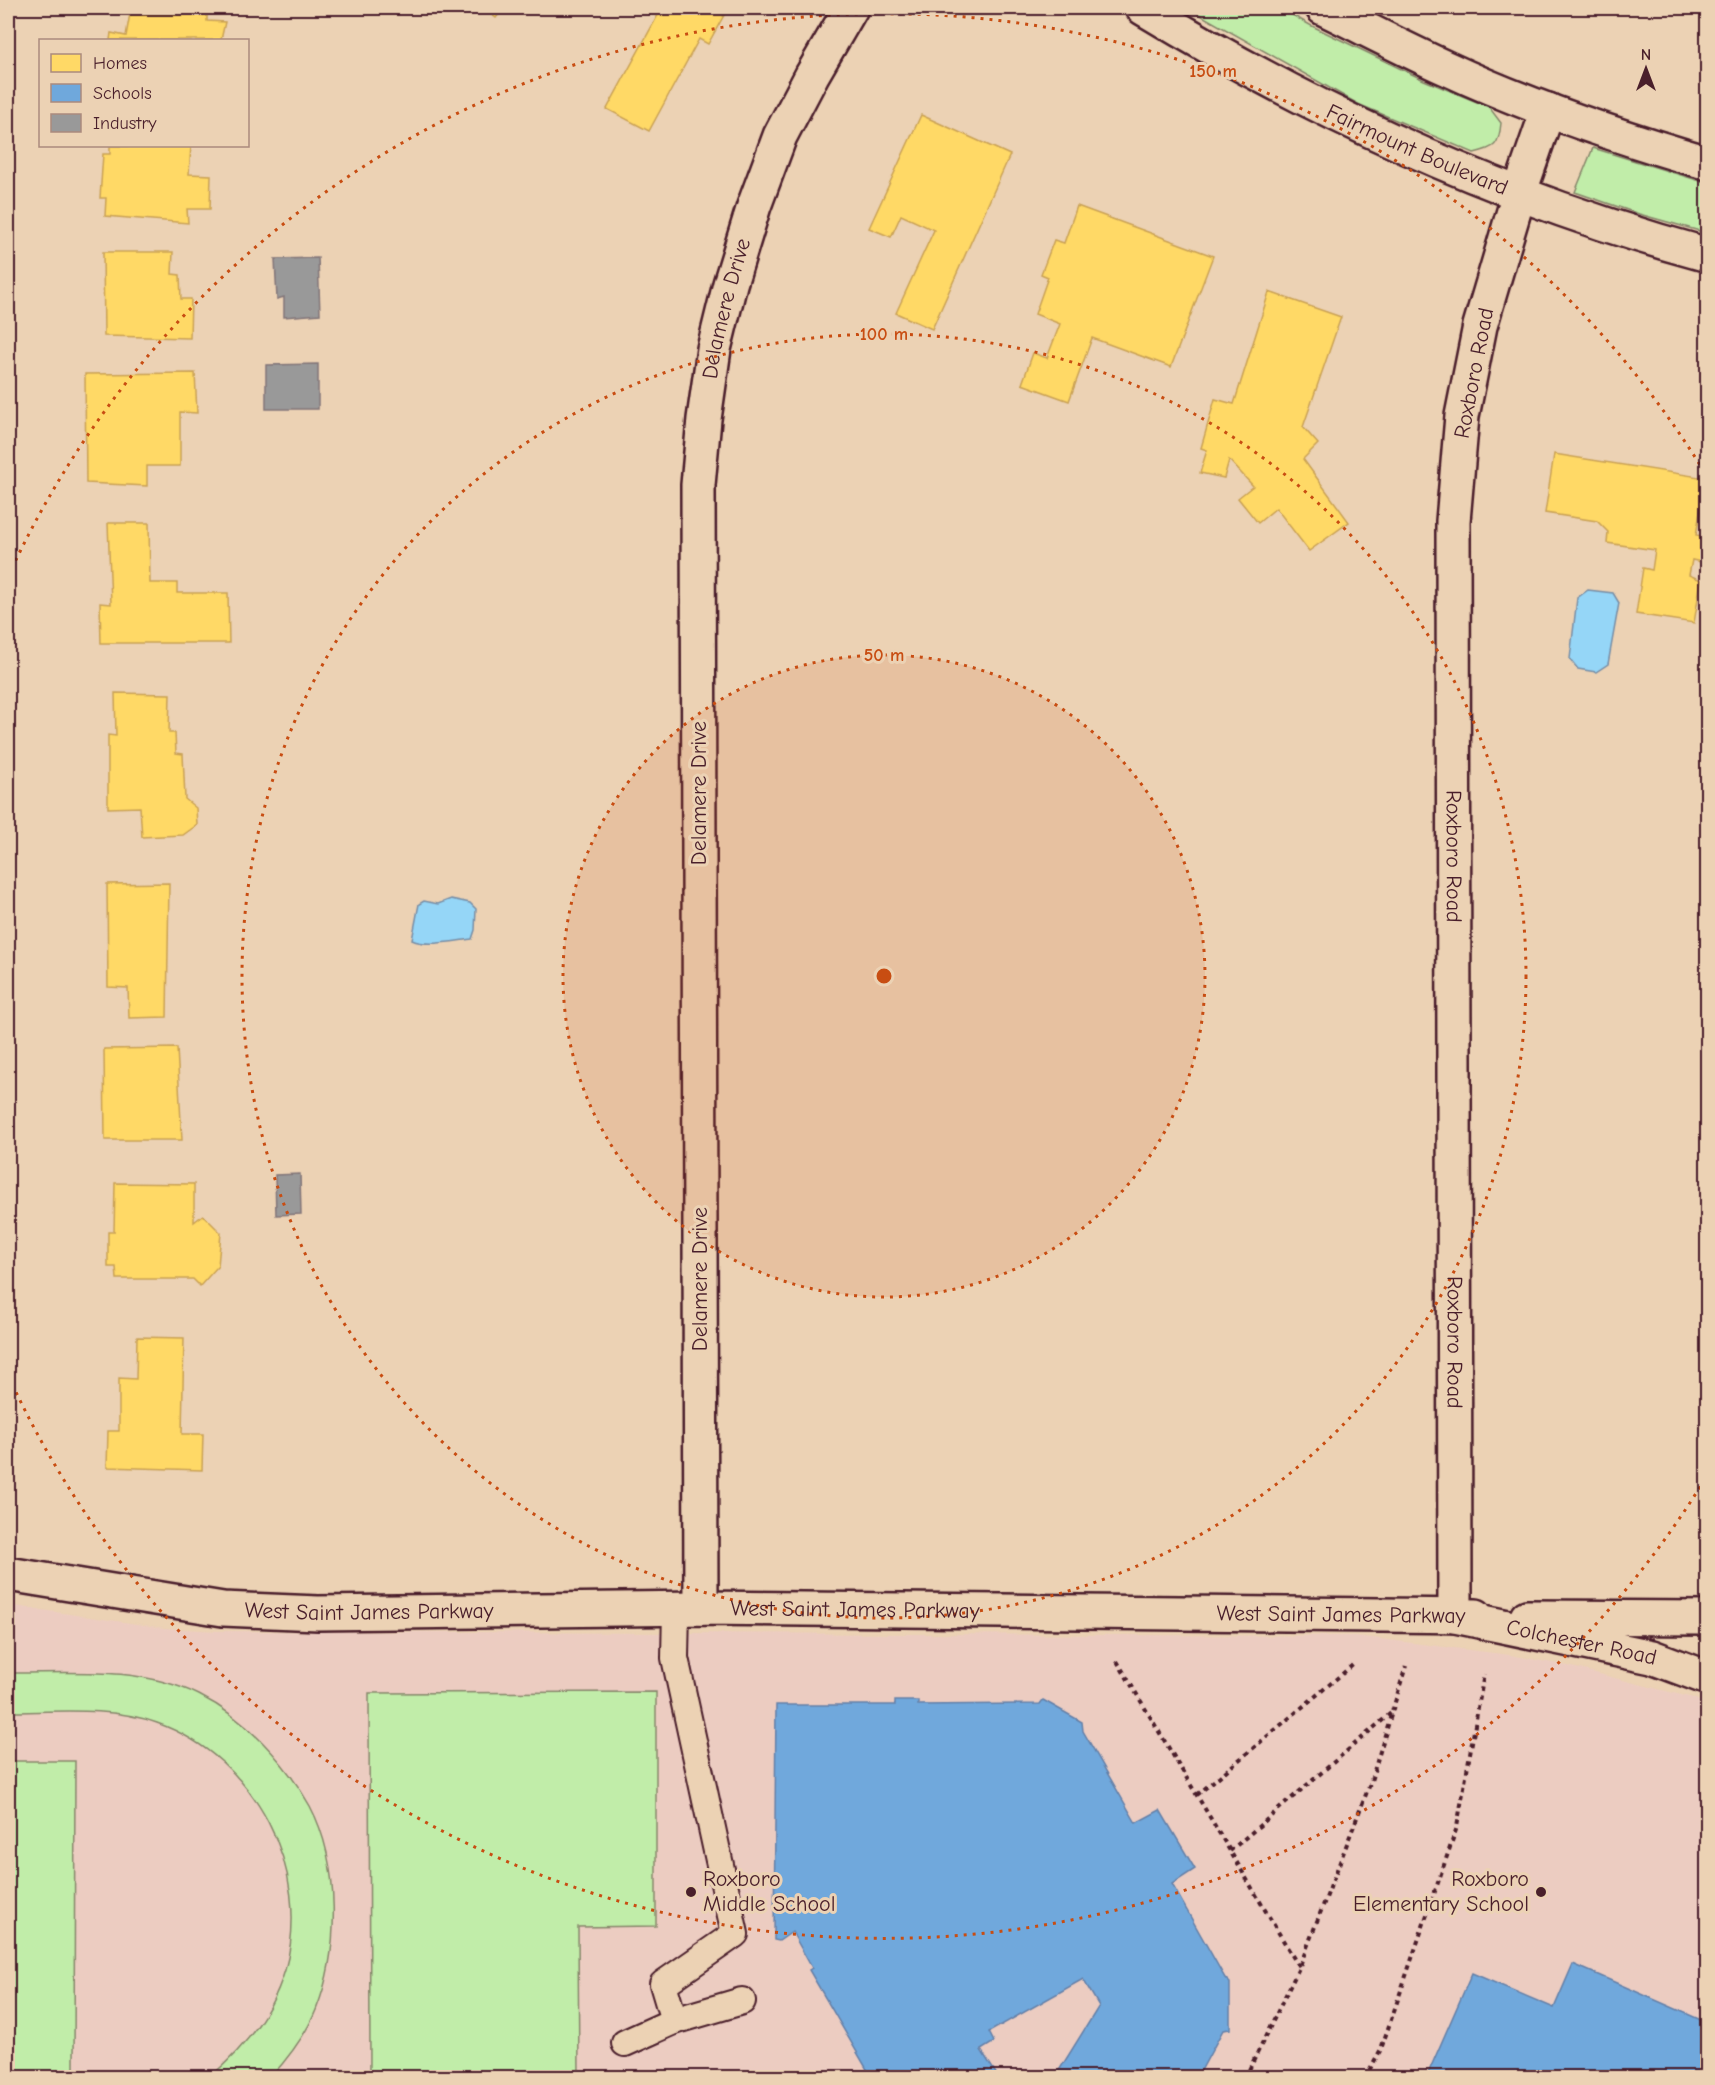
<svg xmlns="http://www.w3.org/2000/svg" width="1715" height="2085" font-family="'Comic Neue',sans-serif">
<rect width="100%" height="100%" fill="#ecd2b4"/>
<filter id="ink" filterUnits="userSpaceOnUse"><feTurbulence type="fractalNoise" baseFrequency=".0167" numOctaves="2"/><feDisplacementMap in="SourceGraphic" scale="12" xChannelSelector="R" yChannelSelector="G"/><feConvolveMatrix kernelMatrix="1 2 1 2 8 2 1 2 1" color-interpolation-filters="sRGB"/></filter>
<g filter="url(#ink)">
<polygon fill="#ecccc1" points="8,1605 164,1628 218,1631 1356,1636 1510,1655 1568,1666 1693,1698 1707,1704 1707,2077 8,2078"/>
<g fill="#c1eda9" stroke="#86866a" stroke-width="1.5">
<path d="M1188 8H1280L1310 25 1424 80 1489 107 1501 123C1499 146 1495 148 1474 153L1358 104Z"/>
<polygon points="1593,148 1707,183 1707,233 1639,214 1575,192"/>
<path d="M8 1673C71 1673 140 1666 199 1695 245 1718 285 1761 310 1806 340 1863 340 1951 316 2010 306 2035 288 2058 271 2077H210C243 2049 272 2014 285 1970 313 1870 255 1758 157 1723 111 1706 56 1712 8 1712Z"/>
<polygon points="656,1692 656,1926 578,1927 579,2077 370,2077 369,1693"/>
<polygon points="8,1761 75,1761 74,2073 8,2073"/>
</g>
<g fill="#95d6f7" stroke="#778da5" stroke-width="1.5">
<polygon points="1588,590 1613,593 1619,603 1608,664 1596,672 1578,669 1570,659 1577,598"/>
<path d="M451 899 470 903 476 909 475 930 472 939C455 941 427 947 412 940L419 904 424 901 438 904Z"/>
</g>
<g fill="#ffd966" stroke="#c9a154" stroke-width="1.5">
<polygon points="131,8 207,9 207,21 225,22 221,40 110,40 111,33 126,36"/>
<polygon points="482,8 504,8 496,18"/>
<polygon points="648,8 728,8 708,44 699,39 649,131 607,109 659,13"/>
<polygon points="921,115 1010,155 932,329 896,313 934,230 901,215 891,237 869,228"/>
<polygon points="110,146 191,146 189,174 211,175 210,209 187,209 188,223 105,216 106,198 100,198 103,154 110,154"/>
<polygon points="1077,206 1213,256 1171,367 1092,338 1069,401 1022,384 1033,353 1047,358 1060,324 1035,314 1048,277 1041,274 1054,240 1064,243"/>
<polygon points="103,252 173,252 172,274 180,275 181,299 191,299 190,338 104,336"/>
<polygon points="1269,292 1341,317 1303,427 1318,444 1303,459 1349,522 1309,551 1276,508 1258,523 1238,498 1253,486 1229,460 1224,478 1200,473 1207,450 1201,448 1215,399 1234,404"/>
<polygon points="195,373 197,413 180,412 180,466 147,466 147,486 86,483 85,374"/>
<polygon points="1554,454 1706,478 1696,535 1708,537 1706,563 1692,560 1689,575 1701,580 1694,623 1636,614 1643,568 1652,570 1655,550 1607,543 1608,532 1597,521 1545,513"/>
<polygon points="108,523 149,523 150,583 177,583 177,593 228,593 229,643 101,643 100,603 111,604"/>
<polygon points="115,693 170,694 169,733 175,733 176,753 183,754 185,799 196,808 197,825 183,835 142,837 140,807 108,808 108,735 116,736"/>
<polygon points="169,883 167,1017 129,1018 128,988 108,987 107,884"/>
<polygon points="177,1048 182,1140 105,1140 104,1049"/>
<polygon points="115,1183 194,1184 194,1222 203,1215 221,1233 218,1266 200,1286 193,1279 117,1279 116,1267 108,1267 108,1232 114,1232"/>
<polygon points="137,1337 184,1338 182,1434 203,1434 202,1470 107,1467 108,1431 119,1431 119,1378 136,1379"/>
</g>
<g fill="#6fa8dc" stroke="#647fa7" stroke-width="1.5">
<polygon points="1043,1700 1082,1722 1083,1731 1136,1823 1160,1810 1195,1869 1172,1884 1225,1978 1230,1983 1230,2029 1223,2030 1197,2078 1057,2078 1055,2077 1099,2006 1083,1979 989,2032 994,2042 981,2050 997,2075 993,2078 872,2078 809,1970 812,1968 792,1932 779,1941 774,1940 776,1705 895,1705 895,1701 918,1701 918,1705 1040,1704"/>
<polygon points="1573,1964 1708,2023 1708,2078 1426,2078 1472,1973 1554,2008"/>
</g>
<g fill="#999" stroke="#817478" stroke-width="1.5">
<polygon points="318,258 320,314 284,317 284,297 277,299 275,259"/>
<polygon points="318,364 318,409 266,409 266,365"/>
<polygon points="300,1174 301,1214 276,1215 275,1175"/>
</g>
<g fill="none" stroke-linecap="round" stroke-linejoin="round">
<defs>
<g id="service">
<polyline points="674,2021 742,2001"/>
<polyline points="625,2043 674,2021 663,1984 735,1934 675,1658 676,1608"/>
</g>
<g id="minor">
<path id="s1" d="M1548 110 1519 194 1480 326 1462 416 1453 521 1455 1616 1652 1657 1708 1678"/>
<path id="s2" d="M8 1574 223 1609 318 1613 701 1608 1476 1616"/>
<path id="s3" d="M701 1608 698 485 704 419 714 349 730 284 754 206 780 136 812 75 851 8"/>
<polyline points="1527,1617 1708,1618"/>
</g>
<g id="secondary">
<path id="s4" d="M1143 8C1319 115 1508 201 1708 255"/>
<path d="M1323 8C1364 28 1404 49 1446 68 1530 107 1619 137 1708 163"/>
</g>
</defs>
<use href="#service" stroke="#4a1f2b" stroke-width="30"/>
<use href="#minor" stroke="#4a1f2b" stroke-width="38"/>
<use href="#secondary" stroke="#4a1f2b" stroke-width="38"/>
<g stroke="#4a1f2b" stroke-width="4" stroke-dasharray="4.5 4.5" stroke-linecap="butt">
<polyline points="1117,1661 1299,1967"/>
<polyline points="1197,1795 1354,1664"/>
<polyline points="1230,1851 1391,1713"/>
<polyline points="1245,2078 1299,1968 1370,1784 1406,1666"/>
<polyline points="1365,2078 1381,2049 1457,1827 1484,1674"/>
</g>
<use href="#service" stroke="#ecd2b4" stroke-width="26"/>
<use href="#minor" stroke="#ecd2b4" stroke-width="33"/>
<use href="#secondary" stroke="#ecd2b4" stroke-width="33"/>
</g>
</g>
<circle cx="884" cy="976" r="321" fill="#c84d12" fill-opacity=".12"/>
<g fill="none" stroke="#c84d12" stroke-width="3" stroke-dasharray="3 6">
<circle cx="884" cy="976" r="321"/>
<circle cx="884" cy="976" r="642"/>
<path d="M1705 1479A963 963 0 0 1 8 1375M8 577A963 963 0 0 1 1705 473"/>
</g>
<g fill="#4a1f2b" stroke="#ecd2b4" stroke-width="2">
<circle cx="691" cy="1892" r="6"/>
<circle cx="1541" cy="1892" r="6"/>
</g>
<g text-anchor="middle" dominant-baseline="central" stroke-width="6" stroke-linejoin="round" paint-order="stroke">
<g font-size="22" fill="#4a1f2b" stroke="#ecd2b4">
<text stroke="none"><textPath href="#s4" startOffset="309">Fairmount Boulevard</textPath></text>
<text stroke="none"><textPath href="#s3" startOffset="1302">Delamere Drive</textPath></text>
<text transform="translate(1474 373) rotate(-79)">Roxboro Road</text>
<text transform="translate(699 793) rotate(-90)">Delamere Drive</text>
<text stroke="none"><textPath href="#s1" startOffset="759">Roxboro Road</textPath></text>
<text transform="translate(700 1279) rotate(-90)">Delamere Drive</text>
<text stroke="none"><textPath href="#s1" startOffset="1245">Roxboro Road</textPath></text>
<text stroke="none"><textPath href="#s2" startOffset="850">West Saint James Parkway</textPath></text>
<text stroke="none"><textPath href="#s2" startOffset="364">West Saint James Parkway</textPath></text>
<text stroke="none"><textPath href="#s2" startOffset="1336">West Saint James Parkway</textPath></text>
<text stroke="none"><textPath href="#s1" startOffset="1648">Colchester Road</textPath></text>
</g>
<g font-size="22" fill="#4a1f2b" stroke="#ecd2b4" text-anchor="start">
<text x="703" y="1879">Roxboro<tspan x="703" dy="25">Middle School</tspan></text>
<text x="1529" y="1879" text-anchor="end">Roxboro<tspan x="1529" dy="25">Elementary School</tspan></text>
</g>
</g>
<circle cx="884" cy="976" r="9" fill="#c84d12" stroke="#ecd2b4" stroke-width="3"/>
<g font-size="18" text-anchor="middle" font-weight="bold" fill="#c84d12" stroke="#ecd2b4" stroke-width="6" stroke-linejoin="round" paint-order="stroke">
<text x="1213" y="77">150 m</text>
<text x="884" y="340">100 m</text>
<text x="884" y="661">50 m</text>
</g>
<rect width="1715" height="2085" fill="none" stroke="#ecd2b4" stroke-width="30"/>
<rect x="15" y="15" width="1685" height="2055" fill="none" stroke="#4a1f2b" stroke-width="2" filter="url(#ink)"/>
<rect x="39" y="39" width="210" height="108" fill="#ecd2b4" stroke="#ab8a7d" stroke-width="1.5"/>
<rect x="51" y="54" width="30" height="18" fill="#ffd966" stroke="#ab8a7d" stroke-width="1.5"/>
<text x="93" y="69" font-size="18" fill="#4a1f2b">Homes</text>
<rect x="51" y="84" width="30" height="18" fill="#6fa8dc" stroke="#ab8a7d" stroke-width="1.5"/>
<text x="93" y="99" font-size="18" fill="#4a1f2b">Schools</text>
<rect x="51" y="114" width="30" height="18" fill="#999999" stroke="#ab8a7d" stroke-width="1.5"/>
<text x="93" y="129" font-size="18" fill="#4a1f2b">Industry</text>
<g transform="translate(1646 69)" stroke="#ecd2b4" stroke-width="4.5" paint-order="stroke">
<path d="M0-4.5L10 22L0 15L-10 22Z" fill="#4a1f2b"/>
<text y="-9" font-size="16" font-weight="bold" text-anchor="middle" fill="#4a1f2b">N</text>
</g>
</svg>
